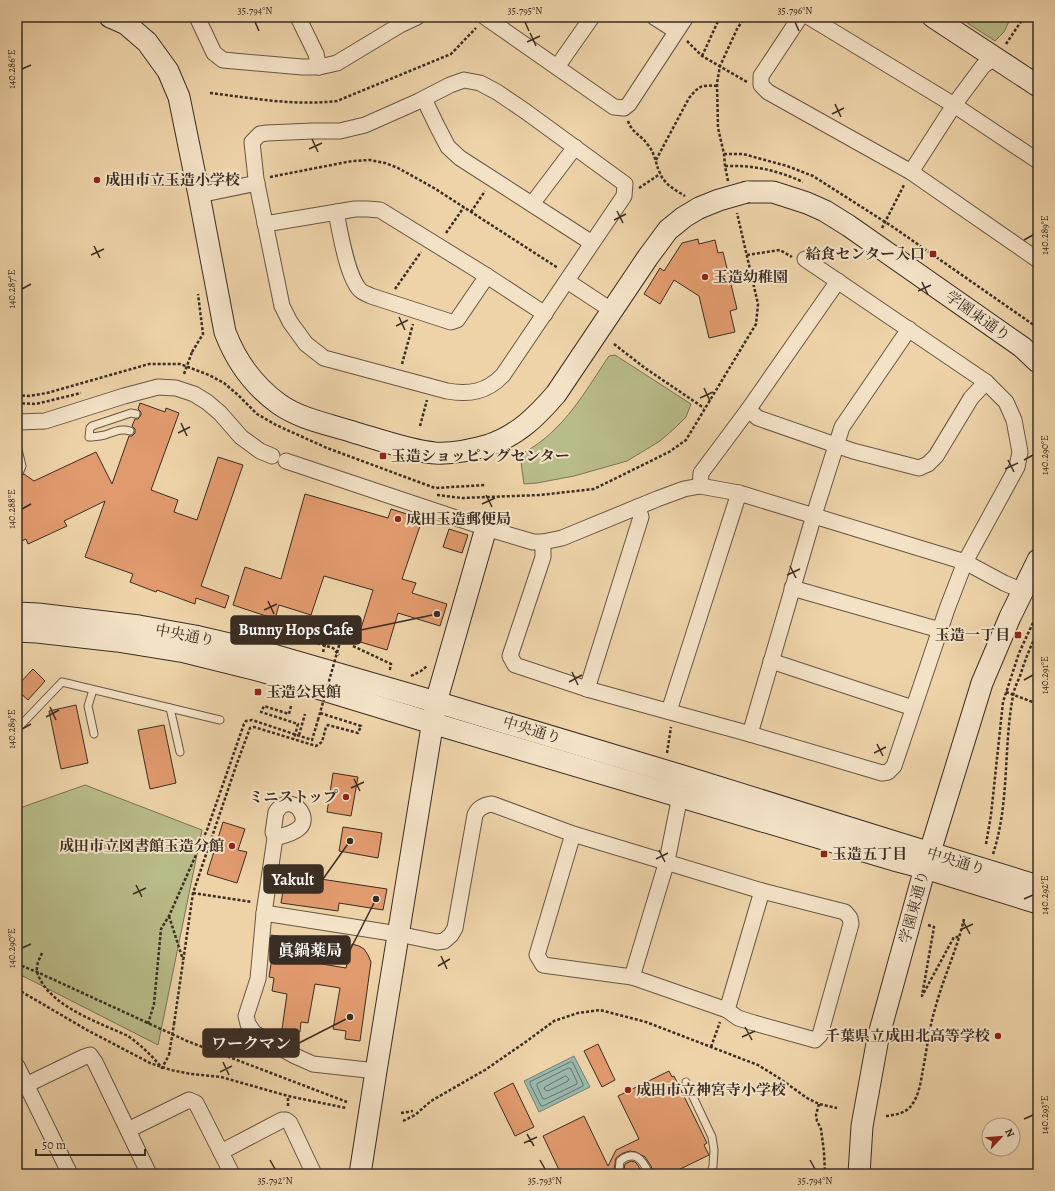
<svg xmlns="http://www.w3.org/2000/svg" width="1055" height="1191" font-family="Alegreya,'Noto Serif JP',serif">
<rect width="100%" height="100%" fill="#eed3a9"/>
<filter id="stains"><feTurbulence type="fractalNoise" baseFrequency=".005" numOctaves="4"/><feColorMatrix values="0 0 0 0 .2 0 0 0 0 .09 0 0 0 0 .02 0 0 0 .5 -.17"/></filter>
<radialGradient id="worn" r=".72"><stop offset=".6" stop-color="#630" stop-opacity="0"/><stop offset="1" stop-color="#630" stop-opacity=".3"/></radialGradient>
<g fill="#b8bc89" stroke="#797456">
<polygon points="958,17 1011,17 1004,32 995,41"/>
<path d="M615 355 691 404 686 417 676 427 660 441 627 461 574 476 537 483 524 484 520 455C532 448 543 441 553 431 575 411 592 381 609 356Z"/>
<polygon points="85,785 202,830 158,1045 17,973 17,809"/>
</g>
<polygon fill="#99b7ab" stroke="#738075" points="574,1056 590,1087 539,1112 524,1081"/>
<g fill="none" stroke-linecap="round" stroke-linejoin="round">
<g stroke="#6a7267" stroke-width="1">
<polygon points="571,1062 573,1063 583,1084 583,1086 543,1106 541,1106 530,1084 530,1082"/>
<polygon points="569,1068 571,1069 577,1082 577,1084 545,1099 543,1099 537,1086 537,1084"/>
<polygon points="566,1076 569,1079 568,1081 548,1091 545,1090 544,1088 545,1087"/>
</g>
</g>
<g fill="#e19a6d" stroke="#3a2d23">
<polygon points="698,239 699,244 715,240 718,253 723,252 737,309 730,311 735,332 709,338 699,296 674,280 660,304 644,294 660,268 664,271 682,243"/>
<polygon points="140,403 165,412 166,408 179,413 151,490 178,500 174,512 197,520 218,457 243,465 201,586 229,596 225,608 196,598 195,604 157,590 156,592 130,582 133,574 85,557 105,501 64,521 67,526 28,544 26,539 17,543 17,475 21,476 24,474 34,481 96,452 112,484 129,436 132,436 135,433 135,429 132,426 135,419 138,419 141,415 141,412 138,409"/>
<polygon points="305,494 388,518 391,509 410,515 408,522 420,526 402,579 416,583 412,593 447,604 440,626 398,613 387,650 357,641 373,590 324,576 311,615 279,605 275,619 233,605 245,567 281,579"/>
<polygon points="449,529 468,535 462,553 443,547"/>
<polygon points="33,669 45,681 28,700 17,690 17,686"/>
<polygon points="76,705 88,763 61,769 49,711"/>
<polygon points="164,725 176,783 150,789 138,730"/>
<polygon points="333,773 358,777 351,816 327,812"/>
<polygon points="223,822 245,829 238,850 247,852 237,883 207,874"/>
<polygon points="343,827 382,833 378,858 339,851"/>
<polygon points="286,872 314,877 314,878 387,889 383,910 339,903 338,911 281,903"/>
<polygon points="271,935 305,940 306,937 323,939 319,963 322,963 322,964 346,968 352,944 359,946 364,949 368,955 371,962 360,1041 345,1039 346,1031 333,1029 340,988 315,984 308,1023 301,1022 300,1032 282,1029 287,994 272,991 274,978 269,977 273,951 270,951"/>
<polygon points="598,1044 615,1080 602,1087 584,1051"/>
<polygon points="669,1071 672,1077 674,1076 707,1143 704,1145 709,1155 670,1174 654,1174 651,1166 645,1157 636,1152 630,1151 623,1153 616,1158 614,1170 615,1174 561,1174 543,1136 584,1116 608,1166 616,1150 639,1139 618,1096"/>
<polygon points="513,1083 534,1127 515,1136 494,1093"/>
<polygon points="631,1161 635,1162 637,1164 643,1174 623,1174 625,1164"/>
</g>
<g fill="none" stroke-linecap="round" stroke-linejoin="round">
<defs>
<g id="lane">
<path d="M130 431C121 428 114 432 105 435 100 436 94 437 89 437L90 428 92 426 131 413 136 414"/>
<polyline points="17,445 22,466 20,471"/>
<polyline points="93,690 88,706 94,734"/>
<polyline points="170,708 180,752"/>
<polyline points="17,729 62,682 220,720"/>
<polyline points="686,1082 712,1137 714,1150 713,1166 710,1174"/>
<path d="M619 1171 620 1161C635 1149 643 1160 649 1174"/>
</g>
<g id="street">
<polyline points="197,17 214,53 223,60 302,67 319,67 337,63 400,25 417,17"/>
<polyline points="298,17 316,54 319,67"/>
<polyline points="485,17 614,107 624,108 629,104 686,17"/>
<polyline points="654,17 676,31"/>
<polyline points="800,17 761,76 761,85 768,92 911,172 1038,260"/>
<polyline points="809,17 954,105 1038,161"/>
<polyline points="557,67 592,17"/>
<path d="M464 80 480 83 497 92 525 111 625 184 624 196 503 375C487 392 469 395 447 391L324 358 306 344 290 322 282 306 256 179 252 142 260 134 267 133 313 131H340L365 125 419 101 450 85Z"/>
<polyline points="424,99 437,126 448,147 460,158 592,243"/>
<polyline points="911,172 954,105 983,66 994,58"/>
<polyline points="199,195 257,183"/>
<polyline points="532,204 575,147"/>
<path d="M336 212C340 232 347 276 360 290 363 293 367 294 371 296L451 322 457 320 487 276"/>
<polyline points="265,224 355,209 367,209 380,210 487,276 545,314"/>
<polyline points="567,281 611,310"/>
<polyline points="748,410 758,418 853,451 919,468 928,464 936,456 971,398 986,382"/>
<polyline points="17,422 45,421 124,396 158,387 176,388 194,394 207,402 220,413 241,437 260,451 272,456"/>
<polyline points="286,461 486,528 533,542 543,542 562,538 657,499 684,489 700,486 739,493 965,562 1004,583 1023,591"/>
<polyline points="700,486 701,473 748,410 838,281"/>
<polyline points="543,542 543,557 510,656 515,665 587,689 750,734 882,773 888,772 894,766 947,609 965,562 1017,467 1020,452 1014,420 1006,402 986,382 805,259"/>
<polyline points="792,588 940,630"/>
<polyline points="771,661 913,708"/>
<polyline points="587,689 641,517 638,507"/>
<polyline points="669,711 739,493"/>
<polyline points="750,734 814,515 842,427 909,329"/>
<path d="M275 838C282 836 292 834 298 829 311 820 297 799 283 805 280 806 278 810 276 812L273 832 275 838 264 913 258 979 246 1016 248 1024 254 1033 295 1056 313 1064 376 1071"/>
<path d="M264 913 398 934 437 942 444 941 451 935 455 928 475 815C478 808 484 805 492 804L573 834 762 891 845 912 850 918 851 924 820 1035 815 1040 754 1023 738 1018 727 1010 632 977 543 965 537 955 573 834"/>
<polyline points="632,977 667,861 680,796"/>
<polyline points="727,1010 762,891"/>
<polyline points="17,1066 70,1174"/>
<polyline points="26,1085 84,1057 90,1055 95,1062 149,1174"/>
<polyline points="128,1130 189,1100 196,1103 232,1174"/>
<polyline points="221,1152 282,1120 286,1120 290,1123 314,1174"/>
</g>
<g id="secondary">
<path d="M110 17 126 24 147 42 168 71 179 97 199 195 225 332C236 361 254 386 279 404 300 419 328 424 353 432 377 439 410 451 435 453 453 454 472 450 489 445 518 435 536 417 556 394L648 257 668 230 684 217 699 208"/>
<polyline points="933,17 1038,86"/>
<polyline points="747,192 773,192 807,203 825,211 849,226 1022,347 1038,362"/>
<polyline points="17,613 38,614 139,626 195,636 263,652 436,702 686,777 898,843 1038,886"/>
<polyline points="17,631 37,632 117,641 185,652 261,671 432,723 894,860 925,868 1038,903"/>
<polyline points="360,1174 376,1071 436,702 486,528"/>
<polyline points="859,1174 862,1126 878,1038 925,868 982,683 1010,617 1038,560"/>
</g>
</defs>
<use href="#lane" stroke="#675644" stroke-width="9"/>
<use href="#street" stroke="#675644" stroke-width="17"/>
<use href="#secondary" stroke="#3a2d23" stroke-width="23"/>
<g stroke="#3a2d23" stroke-width="2.5" stroke-dasharray="3 2" stroke-linecap="butt">
<polyline points="687,41 702,56 747,82"/>
<polyline points="1006,44 1024,17"/>
<polyline points="702,56 720,17"/>
<path d="M210 93C252 98 294 106 337 101L451 54 476 28"/>
<path d="M628 121C632 133 641 135 648 145 656 155 655 163 660 173 664 184 675 190 685 196"/>
<polyline points="724,154 743,154 787,166 813,176 893,227 1038,328"/>
<path d="M656 160 689 98C700 85 701 85 717 86"/>
<path d="M725 166C753 165 777 170 803 182"/>
<polyline points="270,177 352,161 370,160 385,163 398,168 434,188 558,268"/>
<polyline points="728,181 725,166 724,154 718,128 717,83 720,66 737,29 745,17"/>
<polyline points="639,188 660,174"/>
<polyline points="471,212 485,191"/>
<polyline points="882,228 904,185"/>
<polyline points="446,233 464,207"/>
<polyline points="747,255 780,250 792,257"/>
<polyline points="395,289 421,252"/>
<polyline points="614,344 645,368 704,408"/>
<polyline points="192,352 203,334 198,294"/>
<polyline points="402,364 413,324"/>
<polyline points="17,395 29,396 47,393 149,364 180,364 209,375 224,383 238,395 257,414 276,425 327,448 435,488 486,485"/>
<polyline points="17,403 36,404 81,393"/>
<polyline points="420,426 427,400"/>
<polyline points="437,495 462,498 540,495 594,489 669,452 686,440 756,324 758,304 737,213"/>
<polyline points="245,629 264,627 333,648 339,655"/>
<polyline points="353,646 391,664 390,669 388,668"/>
<polyline points="323,652 330,626"/>
<polyline points="411,676 421,671 427,666"/>
<polyline points="1006,692 1038,704"/>
<polyline points="291,706 289,714 264,706 261,712 298,724 294,739"/>
<polyline points="299,735 305,714"/>
<polyline points="667,753 671,727"/>
<polyline points="986,844 991,815 1003,702 1019,653 1038,612"/>
<path d="M993 854C1010 802 1003 749 1013 696 1014 689 1017 683 1020 676 1025 660 1031 645 1038 631"/>
<polyline points="193,893 252,902"/>
<polyline points="169,916 183,960"/>
<polyline points="928,925 934,927 922,996 954,937 960,937"/>
<path d="M42 953C40 958 37 963 37 968 36 971 38 974 39 977 52 1007 100 1023 128 1036 141 1045 152 1056 162 1068L169 1055"/>
<polyline points="17,964 37,972 187,1041 347,1102"/>
<polyline points="17,989 87,1030 150,1063 171,1070 191,1074 221,1077 288,1096 346,1108"/>
<polyline points="148,1024 154,1004 161,929 169,916 207,830 244,724 246,721 252,720 312,740 318,720"/>
<polyline points="174,1024 193,893 236,766 250,728 254,727 316,746 322,742 326,727 328,725 358,733 361,726 320,713"/>
<polyline points="711,1047 720,1022"/>
<polyline points="819,1104 816,1115 817,1121 821,1129 824,1152 825,1174"/>
<polyline points="288,1106 288,1096"/>
<polyline points="401,1113 413,1111"/>
<path d="M886 1116C895 1115 906 1113 911 1106 919 1096 921 1081 923 1069 927 1049 929 1028 935 1009 943 978 957 950 964 919"/>
<polyline points="403,1121 415,1115 431,1101 485,1070 527,1041 554,1021 578,1013 600,1010 646,1022 758,1065 779,1078 807,1098 819,1104 837,1108"/>
</g>
<use href="#lane" stroke="#f4e2c7" stroke-width="7"/>
<use href="#street" stroke="#f4e2c7" stroke-width="15"/>
<use href="#secondary" stroke="#f4e2c7" stroke-width="21"/>
<defs>
<polyline id="secondary-bridge" points="699,208 719,200 747,192"/>
</defs>
<use href="#secondary-bridge" stroke="#3a2d23" stroke-width="23" stroke-linecap="butt"/>
<g stroke="#3a2d23" stroke-width="2.5" stroke-dasharray="3 2" stroke-linecap="butt">
<polyline points="184,374 192,352"/>
<polyline points="318,720 342,635"/>
<polyline points="169,1055 174,1024"/>
</g>
<use href="#secondary-bridge" stroke="#f4e2c7" stroke-width="21"/>
</g>
<path fill="none" stroke="#3a2d23" stroke-width="1.5" d="M255 22 259 31M525 22 529 31M795 22 799 31M530 33 536 46M527 42 540 36M22 69 31 65M835 104 841 117M832 114 844 108M312 139 318 152M309 149 322 143M617 211 623 223M614 220 626 214M1024 240 1033 235M94 246 100 258M91 255 104 249M922 282 928 295M22 289 31 284M918 291 931 285M399 317 405 330M396 326 408 320M704 388 710 401M700 398 713 392M181 423 187 436M178 433 190 427M1008 460 1014 472M1024 460 1033 455M1005 469 1018 463M486 495 492 507M482 504 495 498M22 509 31 504M790 566 796 578M787 575 800 569M268 601 274 614M264 610 277 604M572 672 578 685M1024 680 1033 675M569 682 582 675M50 707 56 720M46 717 59 710M22 729 31 724M877 744 883 756M874 753 886 747M354 779 360 791M351 788 364 782M659 850 665 862M656 859 668 853M136 885 142 897M133 894 146 888M1024 899 1033 895M963 921 970 934M960 930 973 924M22 948 31 944M441 956 447 969M438 966 450 959M745 1027 752 1040M742 1037 755 1031M223 1062 229 1075M220 1072 232 1066M1024 1119 1033 1115M527 1134 534 1146M524 1143 537 1137M270 1160 275 1169M540 1160 545 1169M810 1160 815 1169"/>
<g fill="#8f2418" stroke="#f4e2c7" stroke-width="1.5">
<circle cx="97" cy="180" r="4"/>
<rect x="929" y="250" width="8" height="8" rx="2"/>
<circle cx="705" cy="277" r="4"/>
<rect x="379" y="452" width="8" height="8" rx="2"/>
<circle cx="398" cy="519" r="4"/>
<rect x="1014" y="631" width="8" height="8" rx="2"/>
<rect x="254" y="688" width="8" height="8" rx="2"/>
<circle cx="346" cy="797" r="4"/>
<circle cx="232" cy="846" r="4"/>
<rect x="820" y="850" width="8" height="8" rx="2"/>
<circle cx="998" cy="1036" r="4"/>
<circle cx="628" cy="1090" r="4"/>
</g>
<g text-anchor="middle" dominant-baseline="central" stroke-width="4" stroke-linejoin="round" paint-order="stroke">
<g font-size="15" font-weight="bold" fill="#3a2d23" stroke="#f4e2c7" text-anchor="start">
<text x="105" y="180">成田市立玉造小学校</text>
<text x="925" y="254" text-anchor="end">給食センター入口</text>
<text x="713" y="277">玉造幼稚園</text>
<text x="391" y="456">玉造ショッピングセンター</text>
<text x="406" y="519">成田玉造郵便局</text>
<text x="1010" y="635" text-anchor="end">玉造一丁目</text>
<text x="266" y="692">玉造公民館</text>
<text x="338" y="797" text-anchor="end">ミニストップ</text>
<text x="224" y="846" text-anchor="end">成田市立図書館玉造分館</text>
<text x="832" y="854">玉造五丁目</text>
<text x="990" y="1036" text-anchor="end">千葉県立成田北高等学校</text>
<text x="636" y="1090">成田市立神宮寺小学校</text>
</g>
<g font-size="15" fill="#3a2d23" stroke="#f4e2c7">
<text transform="translate(978 316) rotate(35)">学園東通り</text>
<text transform="translate(185 635) rotate(11)">中央通り</text>
<text transform="translate(532 730) rotate(17)">中央通り</text>
<text transform="translate(956 861) rotate(17)">中央通り</text>
<text transform="translate(914 907) rotate(-75)">学園東通り</text>
</g>
</g>
<path fill="none" stroke="#3a2d23" stroke-width="1.5" d="M437 614L361 630M350 841L323 879M376 899L350 950M350 1017L299 1043"/>
<g fill="#3a2d23" stroke="#f4e2c7" stroke-width="1.5">
<circle cx="437" cy="614" r="4"/>
<circle cx="350" cy="841" r="4"/>
<circle cx="376" cy="899" r="4"/>
<circle cx="350" cy="1017" r="4"/>
</g>
<g fill="#3a2d23" stroke="#3a2d23" stroke-width="1.5">
<rect x="231" y="616" width="130" height="28" rx="4"/>
<rect x="264" y="865" width="59" height="28" rx="4"/>
<rect x="270" y="936" width="80" height="28" rx="4"/>
<rect x="203" y="1029" width="96" height="28" rx="4"/>
</g>
<g font-size="16" text-anchor="middle" font-weight="bold" fill="#fff">
<text x="296" y="635">Bunny Hops Cafe</text>
<text x="293" y="885">Yakult</text>
<text x="310" y="956">眞鍋薬局</text>
<text x="251" y="1049">ワークマン</text>
</g>
<rect width="1055" height="1191" fill="none" stroke="#eed3a9" stroke-width="44"/>
<g transform="translate(1001 1137) rotate(64)"><circle r="19" fill="#f4e2c7" stroke="#aa9a85"/>
<path d="M0-3L7 15L0 10L-7 15Z" fill="#8f2418"/>
<text y="-6" font-size="11" font-weight="bold" text-anchor="middle" fill="#3a2d23">N</text>
</g>
<path d="M36 1149v6h109v-6" fill="none" stroke="#3a2d23" stroke-width="2"/>
<text x="42" y="1149" font-size="12" fill="#3a2d23" stroke="#f4e2c7" stroke-width="3" paint-order="stroke">50 m</text>
<rect x="22" y="22" width="1011" height="1147" fill="none" stroke="#3a2d23" stroke-width="1.5"/>
<g font-size="10" text-anchor="middle" fill="#3a2d23">
<text x="255" y="14">35.794°N</text>
<text x="525" y="14">35.795°N</text>
<text x="795" y="14">35.796°N</text>
<text transform="translate(11 69) rotate(-90)" y="4">140.286°E</text>
<text transform="translate(1044 235) rotate(-90)" y="4">140.289°E</text>
<text transform="translate(11 289) rotate(-90)" y="4">140.287°E</text>
<text transform="translate(1044 455) rotate(-90)" y="4">140.290°E</text>
<text transform="translate(11 509) rotate(-90)" y="4">140.288°E</text>
<text transform="translate(1044 675) rotate(-90)" y="4">140.291°E</text>
<text transform="translate(11 729) rotate(-90)" y="4">140.289°E</text>
<text transform="translate(1044 895) rotate(-90)" y="4">140.292°E</text>
<text transform="translate(11 948) rotate(-90)" y="4">140.290°E</text>
<text transform="translate(1044 1115) rotate(-90)" y="4">140.293°E</text>
<text x="275" y="1184">35.792°N</text>
<text x="545" y="1184">35.793°N</text>
<text x="815" y="1184">35.794°N</text>
</g>
<rect width="100%" height="100%" filter="url(#stains)"/>
<rect width="100%" height="100%" fill="url(#worn)"/>
</svg>
